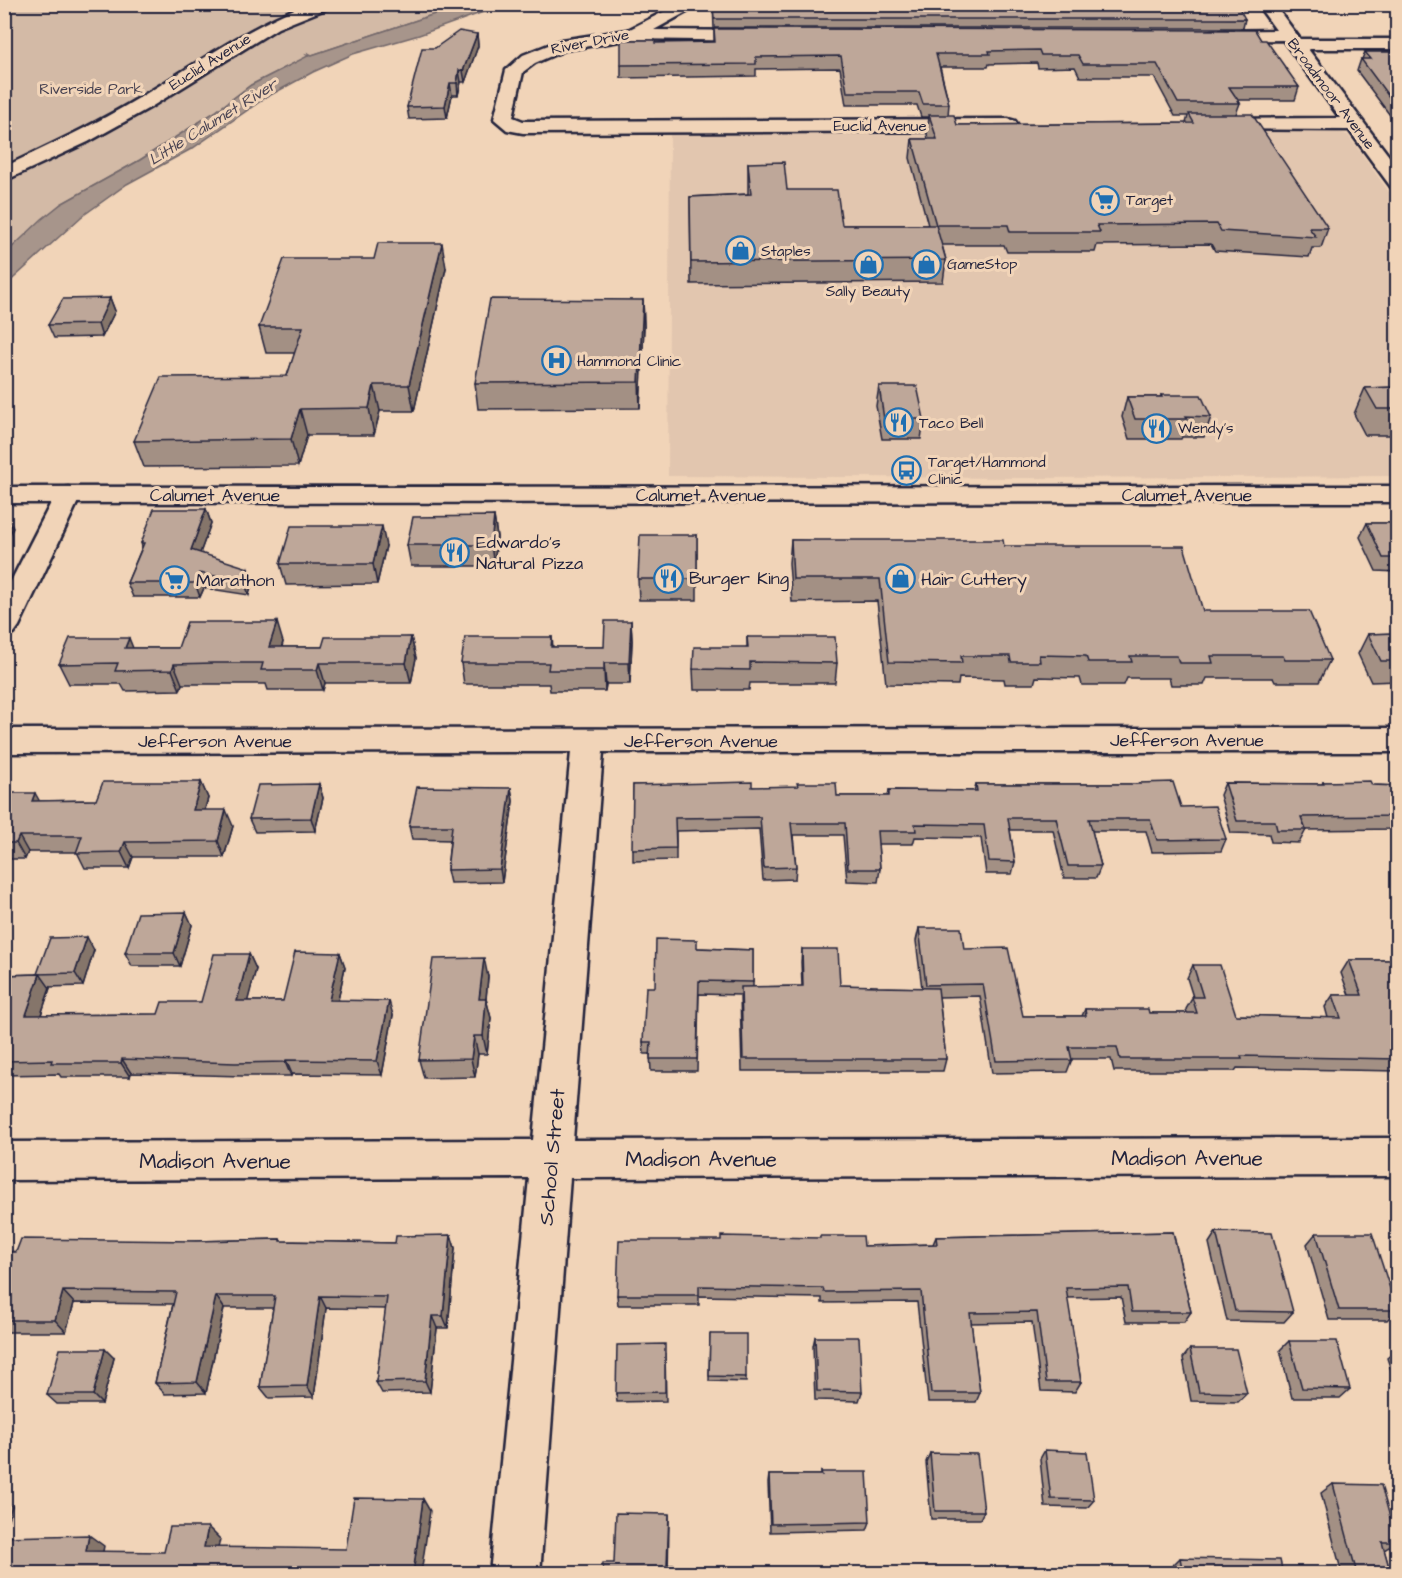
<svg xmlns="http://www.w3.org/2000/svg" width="1402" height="1578" font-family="'Architects Daughter',sans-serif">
<rect width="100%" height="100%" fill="#f1d4b8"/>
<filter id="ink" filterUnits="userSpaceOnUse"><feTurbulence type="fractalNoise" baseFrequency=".0167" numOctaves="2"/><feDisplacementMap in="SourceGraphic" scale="12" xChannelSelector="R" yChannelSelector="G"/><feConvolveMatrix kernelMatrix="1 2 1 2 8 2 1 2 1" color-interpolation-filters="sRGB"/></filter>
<g filter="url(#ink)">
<polygon fill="#e2c6af" points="1334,131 1348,135 1397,203 1397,476 1028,478 668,476 670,134 663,132"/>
<polygon fill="#d3baa6" stroke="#7a6e70" stroke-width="1.5" points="5,5 462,5 312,55 308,53 309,56 251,85 215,112 140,160 61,204 5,254"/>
<polygon fill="#a7958b" stroke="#72676b" stroke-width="1.5" points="462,5 503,5 419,35 353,54 313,72 265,98 193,148 127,184 81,217 5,286 5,254 42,219 61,204 140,160 215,112 251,85 308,56 305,54 312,55"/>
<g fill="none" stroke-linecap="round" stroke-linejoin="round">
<defs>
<g id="minor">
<path d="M306 4H330L328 8 278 28 151 107 88 142 4 181V167C50 145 96 124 139 98 196 64 243 30 306 4Z"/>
<polygon points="679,4 701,4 654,30 760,31 766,32 769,36 766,40 760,41 632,39 565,50 535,63 523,72 513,117 523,121 1008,119 1015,121 1018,125 1015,129 1008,131 523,133 507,130 494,119 506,70 523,55 561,40 628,30"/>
<polygon points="1257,4 1274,4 1300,39 1398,39 1398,49 1308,49 1398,168 1398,189 1391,187 1349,130 1208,129 1205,125 1208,121 1215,119 1340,118 1283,40 1213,41 1207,40 1204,36 1207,32 1213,31 1276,30"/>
<polygon points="68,487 77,489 81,495 19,626 14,633 4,636 4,595 55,495 59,489"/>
<polygon points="1398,728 1398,752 603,752 573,1140 1398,1138 1398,1176 570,1178 540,1574 490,1574 529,1178 4,1180 4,1142 533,1140 571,752 4,753 4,729"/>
</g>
<polygon id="major" points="1398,486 1398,502 4,503 4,487"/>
</defs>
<use href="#minor" stroke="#22223b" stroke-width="5"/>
<use href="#major" stroke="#22223b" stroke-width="5"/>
<use href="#minor" fill="#f1d4b8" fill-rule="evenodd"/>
<use href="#major" fill="#f1d4b8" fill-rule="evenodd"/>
</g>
<g fill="#a39084" stroke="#22223b" stroke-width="1.5" fill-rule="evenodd">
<polygon points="713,4 1245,19 1243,28 714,28"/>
<path d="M714 29 1261 40 1299 87 1295 100H1238L1240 103 1236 114 1328 228 1321 248H1312L1309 257 1215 251 1211 244 1097 245 1095 252H1007L1004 245H942L946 260 943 282 691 284 690 197 748 194V163L787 190 842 225H928L910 158 912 139H928L927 134 929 117H921L917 105H846L840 68 756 69V76L621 78V65L655 43 714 42ZM1037 63 1038 68 1075 67 1080 77H1154L1175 116H1188L1186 123 957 125 948 115 949 104 940 67H988L989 64Z"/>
<polygon points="477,34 478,46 465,82 461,82 458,95 452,95 447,118 409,119 407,107 435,48"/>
<polygon points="1365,52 1398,52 1398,126 1357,71 1361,59 1362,59"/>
<polygon points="446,268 414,411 380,411 374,435 307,435 298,466 144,467 134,441 287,376 295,353 266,353 259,327"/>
<polygon points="110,298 115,311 102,337 54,338 48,325"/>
<polygon points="643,300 644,326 640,408 478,409 475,383"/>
<polygon points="879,386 924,419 921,439 882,439 876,406"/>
<polygon points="1398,387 1398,435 1365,435 1354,414 1365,388"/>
<polygon points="1161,395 1211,417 1204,437 1182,437 1181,439 1129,439 1122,417 1127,397 1161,397"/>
<polygon points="206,509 211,523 200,553 252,582 249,595 204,588 200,597 133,597 127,583 142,547 141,543"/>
<polygon points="494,516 497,537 494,566 411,566 407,545"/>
<polygon points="1367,523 1398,523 1398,572 1376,571 1360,537"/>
<polygon points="697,535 697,600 639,600 638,579"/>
<polygon points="791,540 1004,546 1203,611 1330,660 1319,682 1275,682 1273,678 1207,678 1204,685 1171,685 1169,678 1127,678 1124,685 1082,685 1080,678 1036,677 1034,684 1005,684 1004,679 959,678 958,685 886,684 877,601 792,602 789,563"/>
<polygon points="386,546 377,584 286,585 280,564"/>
<polygon points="631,621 632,641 630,684 606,684 605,691 550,691 549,684 464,684 461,663 552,637 553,647 604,647"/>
<polygon points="1398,633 1398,681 1371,682 1358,654 1368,634"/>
<polygon points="411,637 416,658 411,683 325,683 323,690 268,690 266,684 182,684 180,690 125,691 121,684 69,684 59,664 133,648 178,648 283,642 282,647 322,647"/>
<polygon points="747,637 837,663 835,683 750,683 749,690 694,690 693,669 747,647"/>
<polygon points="201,782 208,798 205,810 233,826 224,857 133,857 129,868 85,868 77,852 28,852 25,859 4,859 4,793 40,801 96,800"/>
<polygon points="1323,782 1372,785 1398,786 1398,829 1306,830 1299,843 1271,842 1269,834 1231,833 1220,795 1225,783 1322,784"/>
<polygon points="1139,783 1181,807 1226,839 1221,851 1152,852 1146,831 1092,831 1101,866 1096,878 1064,878 1053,830 1010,830 1015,862 1012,874 986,874 981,838 915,837 913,844 878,844 880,869 878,882 847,881 843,835 793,835 796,867 795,879 763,880 759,829 676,831 676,860 633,861 633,785 752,787 837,796 888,796 889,790 974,791 976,784 1138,784"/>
<polygon points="319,784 323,798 315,831 255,832 249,819"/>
<polygon points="511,788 513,801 502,882 450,883 447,870 450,840 412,839 409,826"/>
<polygon points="186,912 192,925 180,966 132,966 125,953"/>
<polygon points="919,928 964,949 1023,1016 1082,1016 1085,1009 1149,1013 1187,1013 1186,1009 1193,997 1187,978 1193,965 1236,1015 1328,1018 1325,1007 1333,995 1349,995 1341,973 1349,960 1397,960 1397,958 1398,957 1398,1071 1237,1068 1235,1071 1114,1071 1111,1059 1072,1059 1067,1072 992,1073 980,996 939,997 946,1059 943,1071 742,1071 740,995 699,994 697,1071 651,1071 650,1054 644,1054 643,1042 655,987 697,948 753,950 753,987 802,986 801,962 802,949 840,985 877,987 922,988 916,941"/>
<polygon points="94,950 83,986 49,987 50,988 41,1015 158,1014 201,1002 249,954 256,969 247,1001 283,1001 340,953 345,967 338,1000 393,1015 382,1075 292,1074 291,1076 242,1076 131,1073 130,1077 61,1077 59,1074 4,1075 5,975 37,974"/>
<polygon points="488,977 486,999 491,1018 487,1054 478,1054 475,1077 424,1078 419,1060"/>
<polygon points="1173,1232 1191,1312 1184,1322 1126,1322 1121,1297 1067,1298 1081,1382 1075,1392 1041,1391 1032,1322 971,1323 980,1393 976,1402 928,1402 917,1302 822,1303 822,1298 699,1296 699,1305 618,1305 617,1295 864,1246 933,1244 936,1237"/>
<polygon points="1216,1232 1293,1312 1284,1322 1227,1321 1209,1243"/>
<polygon points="1316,1233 1397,1310 1387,1320 1329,1320 1307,1244"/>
<polygon points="451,1235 455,1248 448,1328 437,1328 430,1392 382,1393 376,1382 386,1309 326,1308 314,1397 269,1398 260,1387 273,1308 224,1308 206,1393 165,1394 155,1383 173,1304 74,1303 66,1332 4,1332 4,1252 196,1241 280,1239 281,1241 395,1243"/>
<polygon points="710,1334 746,1377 746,1382 709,1381"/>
<polygon points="815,1337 862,1392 859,1401 815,1400 813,1346"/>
<polygon points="1289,1341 1350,1389 1340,1398 1292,1398 1280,1350"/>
<polygon points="1190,1349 1247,1393 1238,1402 1191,1401 1183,1358"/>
<polygon points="1398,1349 1398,1391 1387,1358"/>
<polygon points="665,1354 666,1401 617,1402 616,1393"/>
<polygon points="114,1358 102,1404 57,1404 47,1395"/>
<polygon points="1045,1450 1094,1500 1087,1508 1045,1507 1040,1459"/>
<polygon points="930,1453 984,1511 980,1519 931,1519 926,1462"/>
<polygon points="821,1472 870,1522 867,1530 770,1532 768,1483 769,1475 821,1475"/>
<polygon points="1333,1484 1397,1542 1384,1550 1391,1574 1342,1574 1321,1493"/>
<polygon points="1180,1558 1283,1574 1068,1574 1070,1570 1171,1569 1171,1567"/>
</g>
<g fill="#85756b" stroke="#22223b" stroke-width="1.5">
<polygon points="477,34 478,46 465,82 463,71"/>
<polygon points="459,70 461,82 458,95 457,83"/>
<polygon points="450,83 452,95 447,118 445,106"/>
<polygon points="442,243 446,268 414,411 409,385"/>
<polygon points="110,298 115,311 102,337 98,324"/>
<polygon points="643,300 644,326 640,408 639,382"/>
<polygon points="374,385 380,411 374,435 369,408"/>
<polygon points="300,409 307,435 298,466 291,439"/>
<polygon points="206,509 211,523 196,564 191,550"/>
<polygon points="4,510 13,528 4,546"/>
<polygon points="494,516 497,537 494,566 491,545"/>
<polygon points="382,526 386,546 377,584 373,564"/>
<polygon points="248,568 252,582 249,595 244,581"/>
<polygon points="199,573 204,588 200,597 195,583"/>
<polygon points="631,621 632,641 630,684 629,663"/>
<polygon points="277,622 283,642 275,667 269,647"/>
<polygon points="411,637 416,658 411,683 406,663"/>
<polygon points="129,638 137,658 125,648"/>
<polygon points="319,663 325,683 323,690 317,670"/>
<polygon points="604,663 606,684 605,691 604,670"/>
<polygon points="174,664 182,684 180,690 172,670"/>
<polygon points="201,782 208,798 200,826 193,810"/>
<polygon points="319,784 323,798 315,831 311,818"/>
<polygon points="511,788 513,801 502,882 500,869"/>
<polygon points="35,793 44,809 32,801"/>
<polygon points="226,810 233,826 224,857 218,841"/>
<polygon points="19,836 28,852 25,859 16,843"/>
<polygon points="125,842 133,857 129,868 121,852"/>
<polygon points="186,912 192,925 180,966 174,953"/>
<polygon points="87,937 94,950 83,986 75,973"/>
<polygon points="340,953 345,967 335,1014 329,1000"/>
<polygon points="249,954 256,969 244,1015 237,1001"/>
<polygon points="484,958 488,977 484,1018 479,999"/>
<polygon points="40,974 50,988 36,1029 26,1015"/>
<polygon points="486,999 491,1018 487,1054 483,1036"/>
<polygon points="389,1001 393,1015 382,1075 377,1061"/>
<polygon points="474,1036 478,1054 475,1077 471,1059"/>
<polygon points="122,1059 131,1073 130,1077 121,1063"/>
<polygon points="286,1060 292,1074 291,1076 285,1062"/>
<polygon points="451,1235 455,1248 448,1328 443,1316"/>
<polygon points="63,1291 74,1303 66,1332 55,1320"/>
<polygon points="216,1296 224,1308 206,1393 197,1382"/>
<polygon points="320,1296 326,1308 314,1397 307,1386"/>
<polygon points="432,1316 437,1328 430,1392 425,1381"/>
<polygon points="105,1349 114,1358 102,1404 93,1395"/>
<polygon points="423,1499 430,1511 421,1574 413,1574"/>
<polygon points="4,1501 12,1506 4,1532"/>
<polygon points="669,1514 669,1525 668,1574 667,1565"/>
<polygon points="208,1527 220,1539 216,1558 204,1547"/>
<polygon points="89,1535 104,1546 101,1562 86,1551"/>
</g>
<g fill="#bea799" stroke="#22223b" stroke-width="1.5">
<polygon points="713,4 1237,4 1245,19 714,19"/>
<polygon points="714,29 1255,30 1261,40 1266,40 1299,87 1229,87 1240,103 1178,103 1157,64 1083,64 1078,55 1041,55 1039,50 989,51 990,54 936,54 949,104 923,104 919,92 847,92 841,56 756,57 756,64 621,65 621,40 655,40 655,43 715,42"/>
<polygon points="459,31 477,34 463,71 459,70 457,83 450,83 445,106 407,107 422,48 435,48"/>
<polygon points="1365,52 1398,52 1398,109 1361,59 1371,59"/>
<polygon points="1189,114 1252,114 1328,228 1309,228 1316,237 1221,231 1217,224 1097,225 1100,232 1010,232 1008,225 936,225 912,139 937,139 929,115 954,115 957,125 1194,123"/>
<polygon points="784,162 787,190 837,190 842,225 936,225 946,260 691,262 690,197 751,194 748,163"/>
<polygon points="378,243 442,243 409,385 374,385 369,408 300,409 291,439 134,441 161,377 287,376 303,327 259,327 284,259 374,259"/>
<polygon points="110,298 98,324 48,325 63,299"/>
<polygon points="490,299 643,300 639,382 475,383"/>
<polygon points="879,386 917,386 924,419 884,419"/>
<polygon points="1398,387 1398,409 1377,409 1365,388"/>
<polygon points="1161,395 1201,395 1211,417 1186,416 1188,419 1135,419 1127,397 1162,397"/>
<polygon points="154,509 206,509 191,550 248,568 244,581 199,573 195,583 127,583 144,543 141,543"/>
<polygon points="494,516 491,545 407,545 413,517"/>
<polygon points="1367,523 1398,523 1398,558 1383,558"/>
<polygon points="291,526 382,526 373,564 280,564"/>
<polygon points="640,535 697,535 697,579 638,579"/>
<polygon points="791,540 1003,540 1004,546 1184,546 1203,611 1309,611 1330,660 1285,660 1283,656 1211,656 1213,663 1179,663 1177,656 1130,656 1132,662 1088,662 1086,656 1039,655 1040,662 1011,662 1010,656 961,656 962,663 889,662 880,579 793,579"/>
<polygon points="605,621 631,621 629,663 604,663 604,670 548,670 549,663 461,663 465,637 552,637 551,647 604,647"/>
<polygon points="187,622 277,622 269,647 322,647 325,637 411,637 406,663 319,663 317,670 261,670 263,663 213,663 174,664 172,670 115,671 118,663 59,664 70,638 129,638 125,648 178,648"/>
<polygon points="1398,633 1398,661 1381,661 1368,634"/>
<polygon points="747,637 835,637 837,663 750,662 750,670 693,669 694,647 748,647"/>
<polygon points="1370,781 1372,785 1398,786 1398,816 1301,817 1306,830 1277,830 1275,821 1237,821 1225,783 1324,784 1323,782"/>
<polygon points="103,782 201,782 193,810 226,810 218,841 125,842 121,852 76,853 82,836 19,836 16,843 4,843 4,793 35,793 32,801 96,800"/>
<polygon points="752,782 752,787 798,786 797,783 836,783 837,796 889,796 889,790 977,791 976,784 1140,784 1139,783 1173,782 1181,807 1215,806 1226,839 1157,840 1150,819 1089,819 1101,866 1068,866 1056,818 1008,818 1015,862 989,861 984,825 915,824 916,831 877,831 880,869 848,869 845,823 791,823 796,867 764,868 760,817 675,818 676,848 632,849 633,785"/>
<polygon points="319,784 311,818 249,819 258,785"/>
<polygon points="417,787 511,788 500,869 447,870 452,826 409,826"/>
<polygon points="186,912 174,953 125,953 138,913"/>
<polygon points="919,928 961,928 964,949 1008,948 1023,1016 1086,1016 1085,1009 1148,1009 1149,1013 1197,1013 1192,997 1203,997 1193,965 1220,965 1236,1015 1341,1018 1333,995 1362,995 1349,960 1398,960 1398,1059 1241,1056 1242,1059 1120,1059 1117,1047 1069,1047 1072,1060 996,1061 983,984 926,985"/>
<polygon points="87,937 75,973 37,974 50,938"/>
<polygon points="656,939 697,940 697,948 753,950 753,982 699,981 697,1059 650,1059 651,1042 643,1042 646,987 655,987"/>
<polygon points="802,949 838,949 840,985 877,986 877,987 938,988 946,1059 743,1059 741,987 803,986"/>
<polygon points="295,952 340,953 329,1000 389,1001 377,1061 286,1060 285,1062 235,1063 122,1059 121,1063 51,1063 52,1060 4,1061 5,975 40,974 26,1015 158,1014 162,1002 201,1002 214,954 249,954 237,1001 283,1001"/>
<polygon points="484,958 479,999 486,999 483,1036 474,1036 471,1059 419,1060 433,959"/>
<polygon points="1173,1232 1191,1312 1132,1312 1128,1287 1066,1288 1081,1382 1046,1382 1037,1312 970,1313 980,1393 931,1393 921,1291 824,1292 823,1288 699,1286 699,1295 617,1295 619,1240 721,1240 721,1236 820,1238 820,1236 863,1236 864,1246 937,1244 936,1237"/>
<polygon points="1216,1232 1272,1233 1293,1312 1235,1311"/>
<polygon points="1316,1233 1372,1233 1397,1310 1339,1310"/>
<polygon points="451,1235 443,1316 432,1316 425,1381 376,1382 387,1297 320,1296 307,1386 260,1387 275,1296 216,1296 197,1382 155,1383 176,1292 63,1291 55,1320 4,1320 4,1252 16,1252 21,1239 196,1241 280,1239 280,1241 395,1243 396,1236"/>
<polygon points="710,1334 746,1334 746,1377 709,1376"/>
<polygon points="815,1337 859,1337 862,1392 817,1391"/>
<polygon points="1289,1341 1337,1341 1350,1389 1302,1388"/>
<polygon points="665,1344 665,1392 616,1393 617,1345"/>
<polygon points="60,1349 105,1349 93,1395 47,1395"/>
<polygon points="1190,1349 1236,1349 1247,1393 1199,1392"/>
<polygon points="1045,1450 1087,1452 1094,1500 1051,1499"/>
<polygon points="930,1453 977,1454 984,1511 935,1511"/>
<polygon points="821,1472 867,1472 870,1522 771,1524 769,1475 822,1475"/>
<polygon points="1333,1484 1381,1485 1397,1542 1382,1542 1391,1574 1357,1574"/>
<polygon points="354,1498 423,1499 413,1574 4,1574 4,1537 89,1535 86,1551 164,1552 170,1527 208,1527 204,1547 346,1549"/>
<polygon points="616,1513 669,1514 667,1565 683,1565 683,1569 798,1571 798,1574 602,1574 603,1563 614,1563"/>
<polygon points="1180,1558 1280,1560 1283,1574 1071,1574 1070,1570 1182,1568"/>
</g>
</g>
<defs>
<symbol id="supermarket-ring" viewBox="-11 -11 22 22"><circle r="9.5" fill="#f1d4b8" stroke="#1f6fb2" stroke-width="1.5"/><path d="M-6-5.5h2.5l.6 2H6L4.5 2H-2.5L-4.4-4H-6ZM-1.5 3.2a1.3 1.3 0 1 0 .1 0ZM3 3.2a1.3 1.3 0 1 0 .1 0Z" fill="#1f6fb2"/></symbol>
<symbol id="shop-ring" viewBox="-11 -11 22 22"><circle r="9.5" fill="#f1d4b8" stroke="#1f6fb2" stroke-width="1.5"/><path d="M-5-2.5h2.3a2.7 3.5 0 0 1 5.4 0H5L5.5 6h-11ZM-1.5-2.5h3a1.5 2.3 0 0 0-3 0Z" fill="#1f6fb2"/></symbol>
<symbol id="hospital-ring" viewBox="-11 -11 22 22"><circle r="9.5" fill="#f1d4b8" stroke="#1f6fb2" stroke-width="1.5"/><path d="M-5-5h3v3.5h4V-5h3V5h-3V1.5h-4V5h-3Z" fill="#1f6fb2"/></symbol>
<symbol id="restaurant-ring" viewBox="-11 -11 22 22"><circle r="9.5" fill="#f1d4b8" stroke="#1f6fb2" stroke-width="1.5"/><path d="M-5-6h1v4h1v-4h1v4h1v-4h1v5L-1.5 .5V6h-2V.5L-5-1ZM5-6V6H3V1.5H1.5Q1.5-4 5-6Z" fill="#1f6fb2"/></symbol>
<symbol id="bus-ring" viewBox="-11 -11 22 22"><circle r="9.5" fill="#f1d4b8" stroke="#1f6fb2" stroke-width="1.5"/><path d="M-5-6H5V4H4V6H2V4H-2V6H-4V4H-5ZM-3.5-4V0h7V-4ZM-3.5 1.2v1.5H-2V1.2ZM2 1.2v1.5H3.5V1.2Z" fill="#1f6fb2"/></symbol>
</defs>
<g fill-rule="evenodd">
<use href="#supermarket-ring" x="1088" y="184" width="33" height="33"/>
<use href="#shop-ring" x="724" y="234" width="33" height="33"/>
<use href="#shop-ring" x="852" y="248" width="33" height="33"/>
<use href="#shop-ring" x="910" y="248" width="33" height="33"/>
<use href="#hospital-ring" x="540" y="344" width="33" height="33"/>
<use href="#restaurant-ring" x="882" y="406" width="33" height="33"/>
<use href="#restaurant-ring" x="1140" y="412" width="33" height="33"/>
<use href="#bus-ring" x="890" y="454" width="33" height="33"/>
<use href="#restaurant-ring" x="438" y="536" width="33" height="33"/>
<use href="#restaurant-ring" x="652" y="562" width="33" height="33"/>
<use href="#shop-ring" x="884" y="562" width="33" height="33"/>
<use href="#supermarket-ring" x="158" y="564" width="33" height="33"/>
</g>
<g text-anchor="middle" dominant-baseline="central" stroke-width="6" stroke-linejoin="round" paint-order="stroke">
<g font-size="15" fill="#22223b" stroke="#f1d4b8">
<text transform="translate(590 42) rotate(-11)">River Drive</text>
<text transform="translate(210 62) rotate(-32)">Euclid Avenue</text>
<text transform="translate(1331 94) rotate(53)">Broadmoor Avenue</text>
<text x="880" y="126">Euclid Avenue</text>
</g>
<g font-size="15" fill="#454050" stroke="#f1d4b8">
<text x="91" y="89">Riverside Park</text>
</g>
<g font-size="15" fill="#22223b" stroke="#f1d4b8" text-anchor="start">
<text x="1126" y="200">Target</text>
<text x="761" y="251">Staples</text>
<text x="947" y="264">GameStop</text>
<text x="868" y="291" text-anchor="middle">Sally Beauty</text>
<text x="577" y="361">Hammond Clinic</text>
<text x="919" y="423">Taco Bell</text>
<text x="1178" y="428">Wendy's</text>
<text x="928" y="462">Target/Hammond<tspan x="928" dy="17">Clinic</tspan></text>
</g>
<g font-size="16" font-style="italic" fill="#4a4453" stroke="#f1d4b8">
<text transform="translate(213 122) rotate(-32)">Little Calumet River</text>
</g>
<g font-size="18" fill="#22223b" stroke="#f1d4b8">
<text x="215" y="495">Calumet Avenue</text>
<text x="701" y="495">Calumet Avenue</text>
<text x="1187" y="495">Calumet Avenue</text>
<text x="1187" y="740">Jefferson Avenue</text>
<text x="215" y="741">Jefferson Avenue</text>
<text x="701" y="741">Jefferson Avenue</text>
</g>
<g font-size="18" fill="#22223b" stroke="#f1d4b8" text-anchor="start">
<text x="476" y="542">Edwardo's<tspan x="476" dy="21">Natural Pizza</tspan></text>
<text x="689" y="578">Burger King</text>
<text x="921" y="579">Hair Cuttery</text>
<text x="196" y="580">Marathon</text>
</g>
<g font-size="21" fill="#22223b" stroke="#f1d4b8">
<text transform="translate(552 1157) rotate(-85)">School Street</text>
<text x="1187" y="1158">Madison Avenue</text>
<text x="701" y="1159">Madison Avenue</text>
<text x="215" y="1161">Madison Avenue</text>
</g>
</g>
<rect width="1402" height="1578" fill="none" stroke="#f1d4b8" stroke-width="24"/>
<rect x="12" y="12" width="1378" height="1554" fill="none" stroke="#22223b" stroke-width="2" filter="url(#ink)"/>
</svg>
